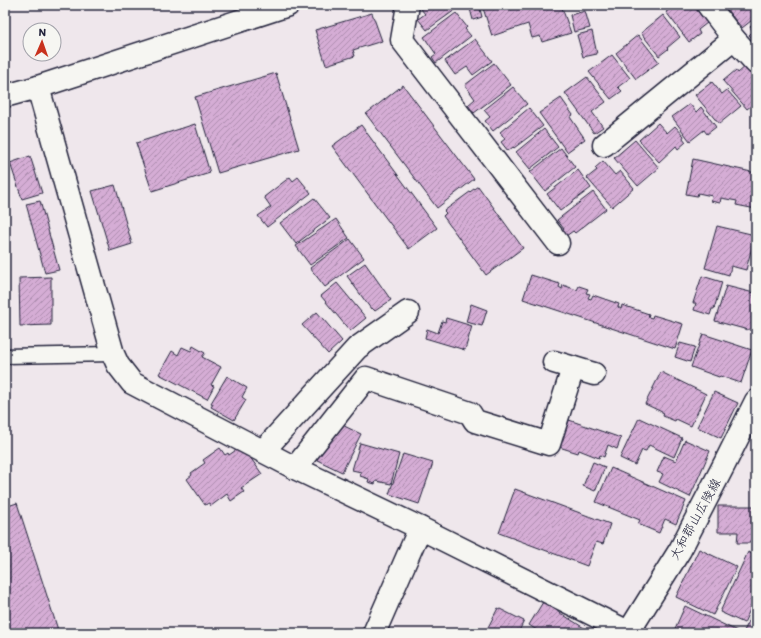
<svg xmlns="http://www.w3.org/2000/svg" width="761" height="638" font-family="Itim,'Klee One',sans-serif">
<defs>
<pattern id="building-hatch" width="6" height="6" patternUnits="userSpaceOnUse"><rect width="6" height="6" fill="#d5add5"/><path d="M-1 1l2-2M0 6l6-6M5 7l2-2" fill="none" stroke="#ac8cae"/></pattern>
</defs>
<rect width="100%" height="100%" fill="#efe7ec"/>
<filter id="ink" filterUnits="userSpaceOnUse"><feTurbulence type="fractalNoise" baseFrequency=".025" numOctaves="2"/><feDisplacementMap in="SourceGraphic" scale="8" xChannelSelector="R" yChannelSelector="G"/><feConvolveMatrix kernelMatrix="1 2 1 2 8 2 1 2 1" color-interpolation-filters="sRGB"/></filter>
<g filter="url(#ink)">
<g fill="url(#building-hatch)" stroke="#22223b">
<polygon points="424,5 452,5 455,10 427,30 418,19 425,14 421,9 425,7"/>
<polygon points="469,5 479,5 482,17 473,20"/>
<polygon points="482,5 561,5 571,33 542,42 540,36 532,38 528,24 492,36"/>
<polygon points="676,5 693,5 707,23 698,30 700,34 689,42 666,12"/>
<polygon points="730,5 756,5 756,17 742,28 726,9"/>
<polygon points="585,11 590,28 574,32 570,15"/>
<polygon points="372,13 382,41 353,50 355,56 326,65 315,30"/>
<polygon points="456,13 467,27 465,29 471,36 436,63 432,57 436,54 424,37"/>
<polygon points="663,15 680,37 667,48 668,49 659,56 641,33"/>
<polygon points="756,21 756,43 749,35 753,31 750,27"/>
<polygon points="592,31 597,54 583,57 577,35"/>
<polygon points="638,35 659,62 636,79 616,53"/>
<polygon points="475,39 492,61 473,75 467,67 455,75 445,61"/>
<polygon points="612,55 630,78 618,87 622,91 611,99 589,72"/>
<polygon points="494,63 511,85 474,113 468,105 475,99 465,85"/>
<polygon points="746,66 755,76 753,78 756,81 756,102 747,109 723,81 736,70 738,73"/>
<polygon points="276,73 299,149 218,173 195,97"/>
<polygon points="587,77 606,102 592,112 603,127 594,133 565,93"/>
<polygon points="712,82 722,94 727,90 741,106 719,124 695,95"/>
<polygon points="403,85 474,179 437,208 366,114"/>
<polygon points="513,87 527,104 493,131 485,121 490,117 484,110"/>
<polygon points="561,98 573,115 570,117 585,139 567,152 539,113"/>
<polygon points="690,104 696,112 701,107 716,127 707,134 704,130 690,141 672,117"/>
<polygon points="529,108 543,126 514,148 513,147 508,151 501,142 505,139 500,132"/>
<polygon points="658,123 667,133 675,126 684,136 683,138 686,142 678,149 676,146 659,162 639,140"/>
<polygon points="195,124 210,173 152,191 136,143"/>
<polygon points="361,125 437,228 409,249 332,146"/>
<polygon points="544,129 558,147 530,169 516,152"/>
<polygon points="635,140 659,168 638,186 614,158"/>
<polygon points="561,148 575,167 545,191 530,172"/>
<polygon points="30,156 42,193 22,199 10,163"/>
<polygon points="693,159 756,173 756,209 736,205 737,201 721,198 720,203 711,201 712,196 698,193 697,196 686,194"/>
<polygon points="603,161 615,175 620,171 634,188 612,207 587,178 597,170 595,168"/>
<polygon points="578,170 591,188 560,211 547,194"/>
<polygon points="290,177 293,181 298,177 311,193 267,227 258,216 271,207 264,197"/>
<polygon points="115,185 132,244 110,251 92,191"/>
<polygon points="478,186 523,248 486,275 443,216 446,213 444,211"/>
<polygon points="593,192 606,209 575,233 573,231 566,236 561,230 564,229 557,220"/>
<polygon points="314,198 330,218 296,244 280,223"/>
<polygon points="40,201 59,270 45,273 26,204"/>
<polygon points="336,219 349,238 310,265 296,246"/>
<polygon points="717,226 755,235 746,270 731,266 729,275 705,268"/>
<polygon points="350,239 364,258 325,287 310,268"/>
<polygon points="365,263 391,300 375,311 372,308 371,309 347,276"/>
<polygon points="531,275 560,284 559,287 562,289 563,285 577,290 579,286 588,289 586,293 590,294 588,298 591,299 593,295 619,304 618,307 621,309 622,305 649,314 648,317 652,318 653,315 683,324 675,349 523,299"/>
<polygon points="702,276 722,282 714,309 712,309 710,315 694,310 696,303 693,303"/>
<polygon points="51,277 51,325 20,326 19,278"/>
<polygon points="337,283 366,318 350,331 321,296"/>
<polygon points="726,286 754,293 753,296 756,297 756,331 749,329 748,330 715,321"/>
<polygon points="471,304 487,310 482,326 466,322"/>
<polygon points="317,312 342,341 328,354 302,325"/>
<polygon points="446,318 472,326 465,350 425,338 427,329 438,333 442,321 445,322"/>
<polygon points="703,334 752,350 741,383 720,376 719,377 691,367"/>
<polygon points="680,343 695,347 690,362 675,357"/>
<polygon points="193,346 205,353 202,357 221,367 211,385 214,386 207,399 159,374 172,351 178,355 182,347 191,351"/>
<polygon points="661,372 706,394 691,426 676,419 675,421 663,416 664,413 645,404"/>
<polygon points="227,376 247,388 242,397 246,400 234,420 211,407 213,404 211,403"/>
<polygon points="714,392 738,403 721,438 697,427"/>
<polygon points="639,418 682,438 674,457 649,445 646,451 642,450 635,465 620,458"/>
<polygon points="569,420 621,438 617,449 608,445 604,457 600,455 599,458 579,450 578,453 559,447"/>
<polygon points="340,424 361,434 342,472 315,459 326,437 332,440"/>
<polygon points="685,440 710,451 690,497 659,482 663,474 657,472 664,456 676,461"/>
<polygon points="360,443 399,454 391,484 376,481 375,484 368,482 369,479 360,476 361,472 352,470"/>
<polygon points="242,446 262,474 241,488 244,492 231,501 227,494 211,506 209,503 205,505 187,479 192,475 191,473 205,463 203,460 220,448 225,455 228,453 229,455"/>
<polygon points="403,454 433,463 419,504 389,494"/>
<polygon points="593,462 605,467 595,491 583,486"/>
<polygon points="611,468 686,501 676,524 665,519 659,533 638,524 640,520 596,502"/>
<polygon points="515,489 610,524 603,544 596,542 587,566 499,533"/>
<polygon points="17,503 59,633 5,633 5,507"/>
<polygon points="718,506 756,506 756,541 750,541 750,543 737,543 738,532 718,532"/>
<polygon points="699,549 737,567 713,615 676,597"/>
<polygon points="748,552 756,556 756,596 744,623 720,612"/>
<polygon points="543,602 584,628 580,633 541,633 529,625"/>
<polygon points="685,606 737,631 736,633 673,633"/>
<polygon points="756,607 756,633 743,633"/>
<polygon points="498,608 524,621 518,633 485,633"/>
</g>
<g fill="none" stroke-linecap="round" stroke-linejoin="round">
<defs>
<polyline id="lane" points="5,356 113,354"/>
<g id="street">
<polyline points="408,5 402,40 558,243"/>
<polyline points="708,5 734,39 756,63"/>
<polyline points="38,87 113,354 118,365 132,383 295,468 420,528 630,633"/>
<polyline points="604,145 734,39"/>
<polyline points="554,362 594,374"/>
<polyline points="263,451 357,348 408,312"/>
<polyline points="295,468 366,378 470,413 475,421 549,444 573,368"/>
<polyline points="374,633 420,528"/>
</g>
<g id="secondary">
<polyline points="5,96 38,87 288,5"/>
<polyline points="628,633 680,550 726,461 756,401"/>
</g>
</defs>
<use href="#lane" stroke="#22223b" stroke-width="17"/>
<use href="#street" stroke="#22223b" stroke-width="25"/>
<use href="#secondary" stroke="#22223b" stroke-width="25"/>
<use href="#lane" stroke="#f6f6f2" stroke-width="14"/>
<use href="#street" stroke="#f6f6f2" stroke-width="22"/>
<use href="#secondary" stroke="#f6f6f2" stroke-width="22"/>
</g>
</g>
<g text-anchor="middle" dominant-baseline="central" stroke-width="3" stroke-linejoin="round" paint-order="stroke">
<g font-size="13" fill="#22223b" stroke="#f6f6f2">
<text transform="translate(695 519) rotate(-61)">大和郡山広陵線</text>
</g>
</g>
<rect width="761" height="638" fill="none" stroke="#f6f6f2" stroke-width="20"/>
<rect x="10" y="10" width="741" height="618" fill="none" stroke="#22223b" stroke-width="1.5" filter="url(#ink)"/>
<g transform="translate(42 42) rotate(2)"><circle r="19" fill="#f6f6f2" stroke="#a1a1a9"/>
<path d="M0-3L7 15L0 10L-7 15Z" fill="#c8321e"/>
<text y="-6" font-size="11" font-weight="bold" text-anchor="middle" fill="#22223b">N</text>
</g>
</svg>
